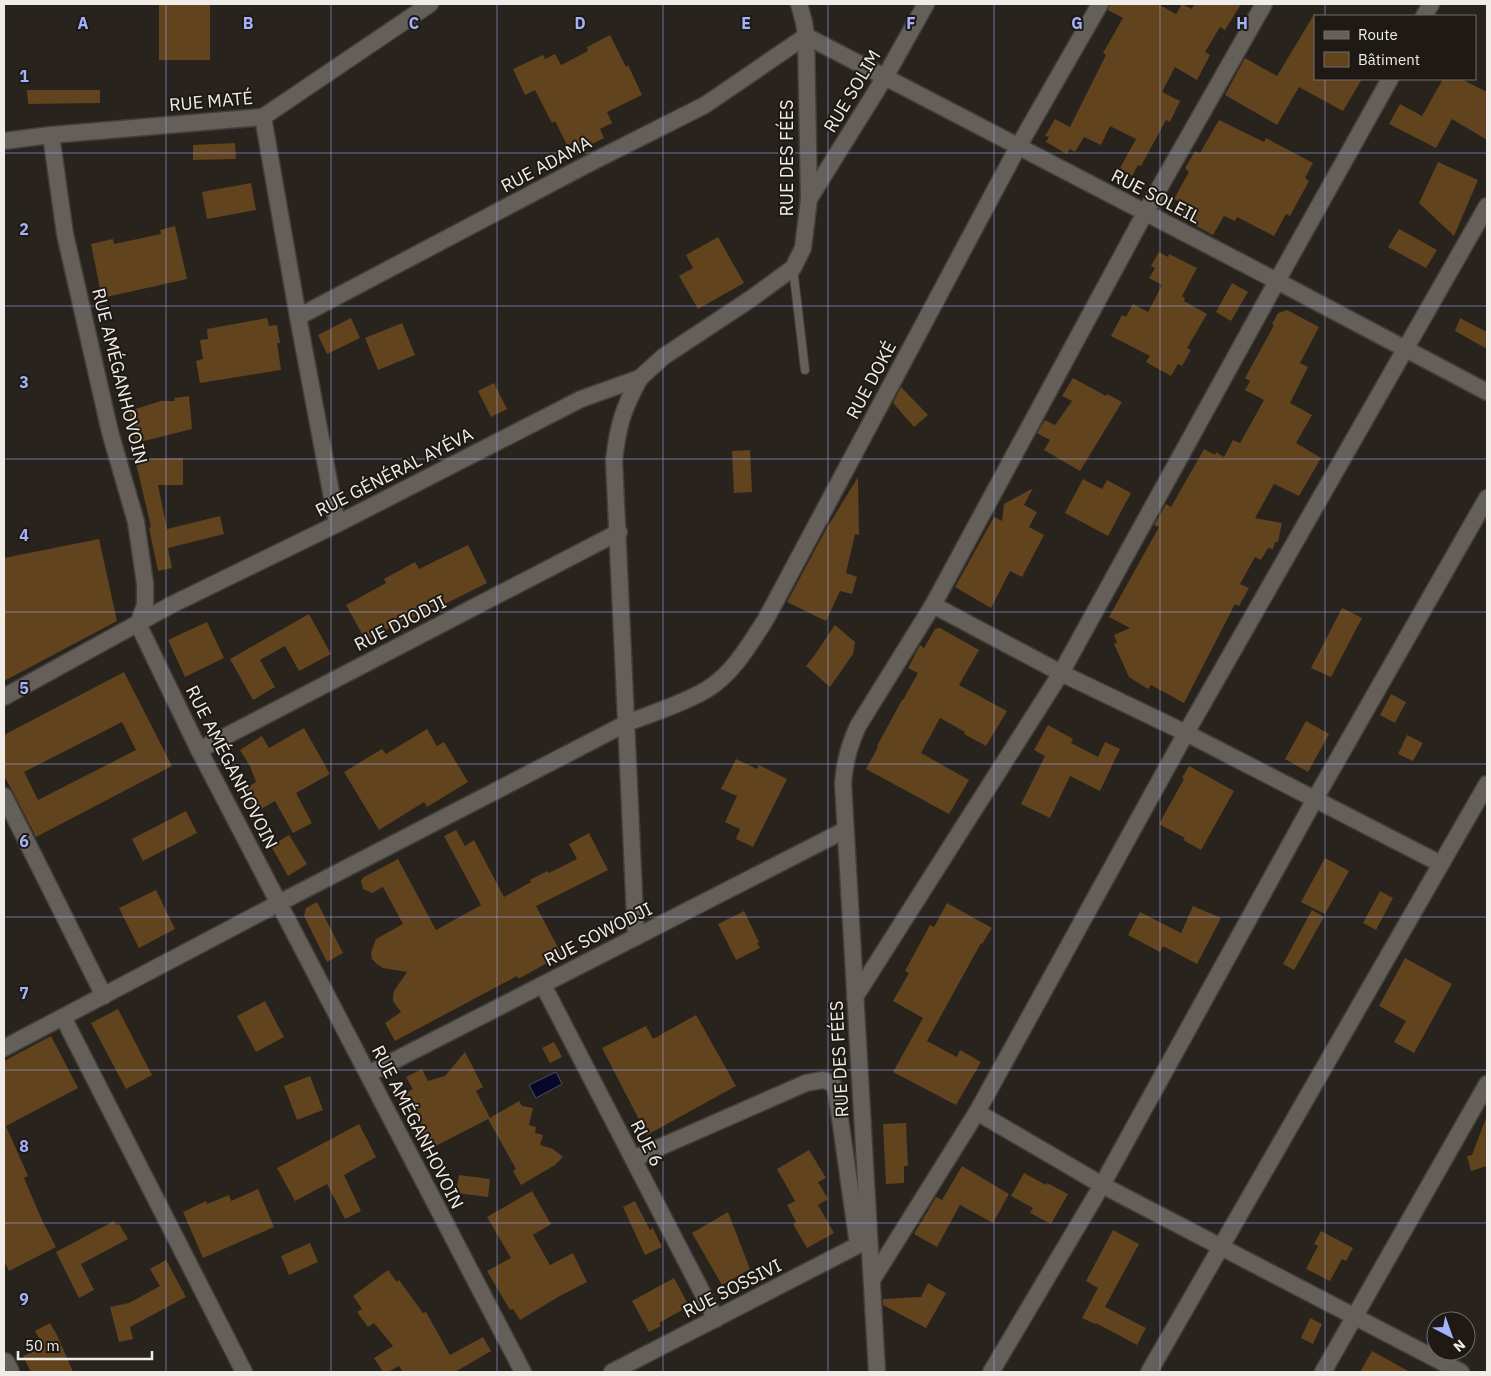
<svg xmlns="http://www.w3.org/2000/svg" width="1491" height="1376" font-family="'IBM Plex Sans',sans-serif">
<rect width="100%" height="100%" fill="#28231d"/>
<polygon fill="#070729" stroke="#4d4c63" points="556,1072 562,1084 536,1098 529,1085"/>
<g fill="#61431e" fill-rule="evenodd">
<rect x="159" y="4" width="51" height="56"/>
<polygon points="1110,4 1158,4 1176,14 1182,4 1192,9 1194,4 1241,4 1225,30 1220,27 1205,52 1210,55 1197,80 1175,67 1162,92 1180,101 1170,122 1166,120 1141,166 1138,165 1132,176 1120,168 1136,139 1110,126 1101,145 1084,137 1075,152 1070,149 1067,154 1046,142 1049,137 1045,136 1055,119 1070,127 1106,55 1103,53 1123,18 1108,10"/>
<polygon points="1315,13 1315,79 1362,79 1343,111 1299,87 1277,125 1225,95 1245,58 1277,76"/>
<polygon points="610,35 626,67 628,65 642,95 607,112 612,123 600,129 604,138 576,152 572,143 567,145 555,121 552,123 535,90 525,95 513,69 543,55 545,59 555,54 561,65 588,51 587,47"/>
<polygon points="1443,79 1461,79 1487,92 1487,140 1452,119 1436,148 1389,124 1400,104 1422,116"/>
<polygon points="27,90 100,90 100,103 28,104"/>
<polygon points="1219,120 1264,142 1266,138 1313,163 1305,178 1309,181 1290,216 1286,214 1274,236 1237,217 1235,221 1224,216 1213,235 1178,216 1184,204 1174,199 1189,172 1185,168 1195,151 1200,153"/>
<polygon points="235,143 236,159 193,160 193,145"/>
<polygon points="1438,162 1478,180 1454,236 1419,203"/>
<polygon points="251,183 256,210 207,219 202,192"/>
<polygon points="175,226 187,279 102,298 91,244 113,239 114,244 161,234 160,230"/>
<polygon points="1399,229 1437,250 1426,268 1388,247"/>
<polygon points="718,237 744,283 698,309 679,276 693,268 686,255"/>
<polygon points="1159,252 1168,257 1169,254 1197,268 1182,296 1185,298 1184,301 1207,314 1187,348 1191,350 1182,366 1178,364 1171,376 1146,362 1150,356 1111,336 1122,315 1126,317 1133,304 1148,312 1162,285 1149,278 1155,268 1151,266"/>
<polygon points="1232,283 1248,292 1231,321 1216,312"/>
<polygon points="1287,310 1319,327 1300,363 1308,367 1290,403 1312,415 1296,443 1321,458 1299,496 1274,484 1255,518 1282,523 1278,542 1275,542 1273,549 1268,548 1261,560 1255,557 1240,584 1249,588 1239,606 1235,604 1184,703 1151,685 1148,689 1129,677 1114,644 1117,643 1114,635 1130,628 1109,617 1159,527 1154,525 1166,504 1171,507 1204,449 1215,455 1216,452 1224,457 1233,440 1240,443 1264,400 1245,390 1250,381 1245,378 1274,325 1272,324 1278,313"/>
<polygon points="267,318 269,326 277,325 280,343 277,343 281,370 200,383 196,361 203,359 200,340 208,339 207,329"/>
<polygon points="351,318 360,338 327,354 318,335"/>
<polygon points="1460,318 1487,332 1487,349 1455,331"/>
<polygon points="402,323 415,355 378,370 365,338"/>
<polygon points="1073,378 1106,396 1107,394 1122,402 1080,471 1044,450 1050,440 1037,433 1045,420 1055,425 1072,401 1062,396"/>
<polygon points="494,383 507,409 491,417 478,391"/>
<polygon points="901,387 928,415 914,427 893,403"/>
<polygon points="189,396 192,429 136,443 129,411 161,401 175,401 174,398"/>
<polygon points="750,450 752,492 734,493 732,451"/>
<polygon points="183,458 183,485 158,485 167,529 220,516 224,534 168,548 172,568 158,571 149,528 151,527 135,459"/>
<polygon points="858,477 859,535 855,534 846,573 857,577 852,594 840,591 826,621 787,602 825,531"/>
<polygon points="1083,479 1102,489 1107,480 1131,493 1108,536 1065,513"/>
<polygon points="1033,488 1024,505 1037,512 1029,527 1044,535 1022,577 1010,571 991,608 955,587 994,517 1002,521 1004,504"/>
<polygon points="99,539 117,621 4,681 4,558"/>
<polygon points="468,545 487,583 441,606 440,603 407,621 406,619 366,641 346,605 386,583 384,579 415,562 419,569"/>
<polygon points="1342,608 1362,618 1331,677 1311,668"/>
<polygon points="309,614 331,654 299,671 285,646 260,660 275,687 253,700 230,659"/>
<polygon points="207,622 224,658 185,677 168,640"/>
<polygon points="835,625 855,642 853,654 830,687 806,666 814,656"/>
<polygon points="940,628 979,650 959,685 1007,711 986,746 964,734 965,732 940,718 921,753 969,780 949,814 866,769 878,747 877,746 902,700 903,700 918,673 908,668 920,645 924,648 935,629"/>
<path d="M124 672 172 766 36 837 13 792 4 776V735ZM122 722 136 750 38 800 24 772Z"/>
<polygon points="1391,694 1406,702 1395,723 1380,715"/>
<polygon points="1306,721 1329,734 1308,772 1285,759"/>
<polygon points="1048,725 1073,739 1071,743 1098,757 1105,742 1120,749 1100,791 1070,776 1050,818 1021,804 1045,756 1034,750"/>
<polygon points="304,728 330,774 296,793 312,823 293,833 275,801 256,812 243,790 256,782 250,766 240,750 262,736 269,748"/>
<polygon points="427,729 437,746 444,742 468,782 427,807 424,802 379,830 344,772 382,749 386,754"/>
<polygon points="1407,735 1423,743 1413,761 1398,754"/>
<polygon points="736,759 757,769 759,765 787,779 753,847 736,839 740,829 725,822 737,796 721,789"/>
<polygon points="1189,766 1234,791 1201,850 1183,840 1185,838 1159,824 1184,779 1182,778"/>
<polygon points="186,811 197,833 143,861 132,839"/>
<polygon points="456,830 465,846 474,840 504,897 531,882 530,880 547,871 549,873 577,859 569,844 589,833 608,870 536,906 562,955 518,979 517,976 395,1041 385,1023 401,1012 393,1001 393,996 394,991 407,972 383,968 377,964 372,959 371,953 376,939 403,924 383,887 372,893 363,889 361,881 364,877 398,859 436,930 481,905 444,836"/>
<polygon points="289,835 307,864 288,876 271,846"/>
<polygon points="1325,858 1349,871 1325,914 1301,902"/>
<polygon points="156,890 175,929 139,948 119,908"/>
<polygon points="1380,891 1393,898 1376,930 1363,923"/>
<polygon points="317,902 343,953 327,962 304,916 306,908"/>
<polygon points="947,903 992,928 982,944 981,943 927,1041 957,1057 960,1050 981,1062 956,1105 893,1072 923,1018 893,1001 909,973 905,971 930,925 934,927"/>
<polygon points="1193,906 1221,918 1197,964 1163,946 1160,952 1128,935 1140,912 1181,933"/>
<polygon points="1312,910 1324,917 1294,970 1283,964"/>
<polygon points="744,911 759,942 757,943 760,948 736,960 718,924"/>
<polygon points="1405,958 1452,984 1414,1053 1394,1042 1406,1021 1379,1006"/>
<polygon points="265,1001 284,1037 256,1052 237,1016"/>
<polygon points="118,1009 152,1075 126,1089 91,1023"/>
<polygon points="696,1015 736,1086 647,1135 602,1048 646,1026 653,1039"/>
<polygon points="51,1036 78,1088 6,1126 28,1176 24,1178 42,1220 56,1247 9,1271 4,1261 4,1061"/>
<polygon points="554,1042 562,1057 550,1063 542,1048"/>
<polygon points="465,1052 483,1087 476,1091 490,1118 426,1151 417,1133 424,1129 405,1093 413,1089 406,1077 422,1069 428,1081 445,1076"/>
<polygon points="310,1076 323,1110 297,1120 284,1086"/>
<polygon points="519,1101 522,1106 533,1108 529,1125 536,1127 535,1133 543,1135 540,1145 553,1149 563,1157 555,1165 521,1185 513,1171 516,1169 488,1119"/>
<polygon points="1486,1118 1487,1119 1487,1166 1471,1171 1467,1156 1472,1155"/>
<polygon points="906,1123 908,1166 904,1166 904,1183 886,1184 883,1124"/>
<polygon points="359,1124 376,1157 344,1175 361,1211 345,1219 327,1184 295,1201 277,1168"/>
<polygon points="809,1150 826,1178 818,1182 828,1199 818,1205 834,1233 807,1248 793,1224 796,1222 787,1205 795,1201 777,1169"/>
<polygon points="962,1166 1009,1194 993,1223 960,1205 937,1247 914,1234 936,1197 942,1200"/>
<polygon points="1024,1173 1046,1185 1047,1183 1068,1194 1051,1224 1030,1213 1033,1208 1011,1196"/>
<polygon points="459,1175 490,1179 488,1197 456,1193"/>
<polygon points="258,1189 274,1227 203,1258 183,1212 206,1201 207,1204 229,1195 231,1201"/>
<polygon points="532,1191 551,1224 533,1235 550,1265 573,1253 587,1282 558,1297 520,1320 513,1309 510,1310 487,1271 511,1258 487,1217"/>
<polygon points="635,1201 650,1230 653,1228 662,1247 645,1255 623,1207"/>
<polygon points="728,1212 750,1269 722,1285 692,1233"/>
<polygon points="114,1221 116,1225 119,1224 128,1239 81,1264 94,1290 79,1298 56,1252"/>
<polygon points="1113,1230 1139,1244 1105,1307 1146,1328 1137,1345 1096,1323 1095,1324 1082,1318 1098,1288 1086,1281"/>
<polygon points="1321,1231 1353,1248 1346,1261 1342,1259 1330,1281 1306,1269 1318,1246 1314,1244"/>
<polygon points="310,1243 318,1262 289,1275 281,1256"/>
<polygon points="166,1260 186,1297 130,1327 133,1339 119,1342 110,1307 129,1303 160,1286 150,1269"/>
<polygon points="388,1270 397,1282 399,1280 423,1313 426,1312 450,1355 483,1337 491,1351 455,1372 403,1372 399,1366 388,1372 383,1372 374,1358 393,1346 374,1323 368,1327 357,1312 362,1309 353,1296"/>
<polygon points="674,1278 689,1306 659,1323 661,1326 649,1332 632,1301"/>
<polygon points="928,1283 946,1293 926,1328 883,1305 883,1299 921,1297"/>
<polygon points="1310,1318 1322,1324 1313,1344 1301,1338"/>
<polygon points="50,1323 57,1335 73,1372 31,1372 23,1356 44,1347 35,1331"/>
<polygon points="1372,1351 1410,1372 1360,1372"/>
</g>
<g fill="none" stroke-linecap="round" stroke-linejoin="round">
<defs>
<polyline id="lane" points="793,268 805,370"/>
<g id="street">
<polyline points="1424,16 1431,4"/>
<polyline points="806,36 1277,281 1487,392"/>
<polyline points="263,117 298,317 337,524"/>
<polyline points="51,135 65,234 110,432 136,522 145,583 145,605 138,624 199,750 523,1372"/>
<polyline points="4,141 51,135 263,117 430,4"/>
<polyline points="809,199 885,77 926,4"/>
<polyline points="298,317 586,165 705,105 806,36"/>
<polyline points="933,605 1061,673 1186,733 1441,864"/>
<polyline points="4,697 171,605 337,524 581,399 640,378 663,357 752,298 793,268 803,248 809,199 806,36 804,22 799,4"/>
<polyline points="199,750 619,532"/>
<polyline points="4,796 104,996"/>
<path d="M636 937 614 460C618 426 623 408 640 378"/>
<polyline points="543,985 716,1319"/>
<polyline points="855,997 1061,673 1277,281 1390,79"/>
<polyline points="63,1017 244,1372"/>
<path d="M4 1048 279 903 627 723C653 713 682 704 706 690 732 675 750 644 766 619L1018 147 1100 4"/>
<polyline points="368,1074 845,830"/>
<polyline points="977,1112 1102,1185 1461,1372"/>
<polyline points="633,1159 806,1083 823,1080 832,1083 836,1090 858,1245"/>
<polyline points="872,1280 977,1112 1186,733 1487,206"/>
<polyline points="612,1372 868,1240"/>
<path d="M877 1372 843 783C845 761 849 746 858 726L933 605 1145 213 1264 4"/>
<polyline points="991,1372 1102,1185 1315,799 1487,498"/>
<polyline points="1149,1372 1487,784"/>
<polyline points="1323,1372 1487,1084"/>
</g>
<polyline id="secondary" points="4,1364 8,1372"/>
</defs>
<use href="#lane" stroke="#423e39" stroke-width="10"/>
<use href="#street" stroke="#423e39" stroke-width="19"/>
<use href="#secondary" stroke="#423e39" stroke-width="25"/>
<use href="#lane" stroke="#645f58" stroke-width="8"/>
<use href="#street" stroke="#645f58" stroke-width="16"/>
<use href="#secondary" stroke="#645f58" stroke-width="22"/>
</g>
<path fill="none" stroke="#a4b2fc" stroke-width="1" stroke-opacity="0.55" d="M166 4V1372M331 4V1372M497 4V1372M663 4V1372M828 4V1372M994 4V1372M1160 4V1372M1325 4V16M1325 79V1372M4 153H1487M4 306H1487M4 459H1487M4 612H1487M4 764H1487M4 917H1487M4 1070H1487M4 1223H1487"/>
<g text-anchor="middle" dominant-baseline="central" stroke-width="4" stroke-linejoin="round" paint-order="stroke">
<g font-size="18" fill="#f0ede9" stroke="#1e1914">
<text transform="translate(852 91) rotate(-59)">RUE SOLIM</text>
<text transform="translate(211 101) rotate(-5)">RUE MATÉ</text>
<text transform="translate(786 158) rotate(-90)">RUE DES FÉES</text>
<text transform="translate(546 164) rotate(-28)">RUE ADAMA</text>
<text transform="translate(1156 196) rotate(27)">RUE SOLEIL</text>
<text transform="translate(120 376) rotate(76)">RUE AMÉGANHOVOIN</text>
<text transform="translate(871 380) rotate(-62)">RUE DOKÉ</text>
<text transform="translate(394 472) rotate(-27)">RUE GÉNÉRAL AYÉVA</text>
<text transform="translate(400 623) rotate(-27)">RUE DJODJI</text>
<text transform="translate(232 767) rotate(63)">RUE AMÉGANHOVOIN</text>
<text transform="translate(598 934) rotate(-27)">RUE SOWODJI</text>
<text transform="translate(839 1059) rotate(-93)">RUE DES FÉES</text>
<text transform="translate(418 1127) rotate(63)">RUE AMÉGANHOVOIN</text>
<text transform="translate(647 1143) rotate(63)">RUE 6</text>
<text transform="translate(732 1288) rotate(-27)">RUE SOSSIVI</text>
</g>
</g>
<g font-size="16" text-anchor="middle" font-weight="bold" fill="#a4b2fc" stroke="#1e1914" stroke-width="4" stroke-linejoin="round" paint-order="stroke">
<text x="83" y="29">A</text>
<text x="248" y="29">B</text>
<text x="414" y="29">C</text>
<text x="580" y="29">D</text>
<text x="746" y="29">E</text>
<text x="911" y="29">F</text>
<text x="1077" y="29">G</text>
<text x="1242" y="29">H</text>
<text x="24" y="82">1</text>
<text x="24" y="235">2</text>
<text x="24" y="388">3</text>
<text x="24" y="541">4</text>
<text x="24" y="694">5</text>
<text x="24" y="847">6</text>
<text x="24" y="999">7</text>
<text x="24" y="1152">8</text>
<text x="24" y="1305">9</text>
</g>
<rect width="1491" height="1376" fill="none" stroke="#f0ede9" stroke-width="10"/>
<rect x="1314" y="15" width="162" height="65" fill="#1e1914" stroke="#726e69"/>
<rect x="1324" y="31" width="25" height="8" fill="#645f58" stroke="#726e69"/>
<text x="1358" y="40" font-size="15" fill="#f0ede9">Route</text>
<rect x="1324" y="52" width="25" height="15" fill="#61431e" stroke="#726e69"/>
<text x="1358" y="65" font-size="15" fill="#f0ede9">Bâtiment</text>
<g transform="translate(1451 1336) rotate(139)"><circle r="24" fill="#1e1914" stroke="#726e69"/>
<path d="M0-4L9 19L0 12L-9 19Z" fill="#a4b2fc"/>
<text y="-8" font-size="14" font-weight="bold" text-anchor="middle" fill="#f0ede9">N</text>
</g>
<path d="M18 1351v8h134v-8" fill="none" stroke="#f0ede9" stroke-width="2.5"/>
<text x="25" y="1351" font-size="15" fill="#f0ede9" stroke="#1e1914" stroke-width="4" paint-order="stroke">50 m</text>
</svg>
